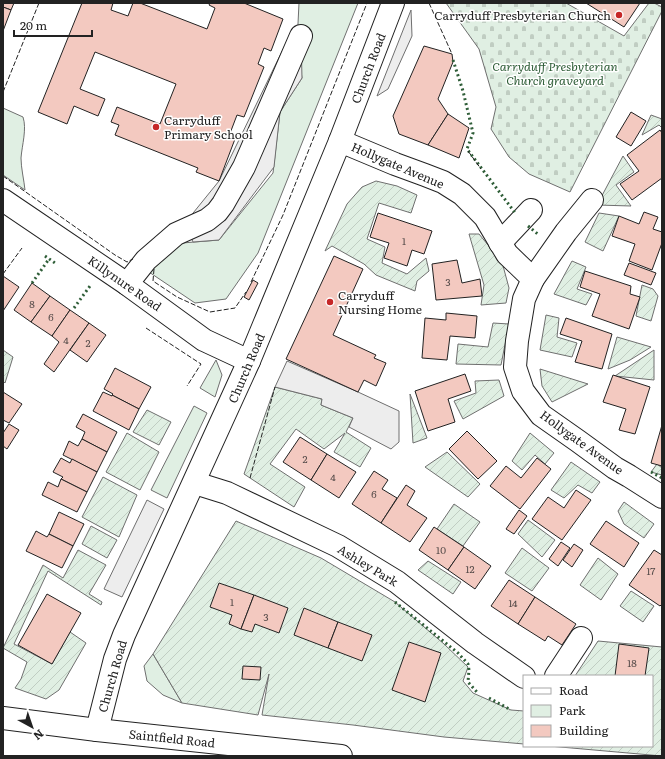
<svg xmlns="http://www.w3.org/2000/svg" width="665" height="759" font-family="Literata,serif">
<defs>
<pattern id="cemetery-stones" width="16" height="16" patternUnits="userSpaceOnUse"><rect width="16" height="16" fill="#e0efe3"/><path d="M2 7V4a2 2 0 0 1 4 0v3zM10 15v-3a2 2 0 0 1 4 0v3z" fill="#c0cdc2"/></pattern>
<pattern id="garden-furrows" width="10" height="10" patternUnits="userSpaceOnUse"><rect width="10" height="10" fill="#e0efe3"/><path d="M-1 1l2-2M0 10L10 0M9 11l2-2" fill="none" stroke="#c0cdc2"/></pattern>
</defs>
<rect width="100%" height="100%" fill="#fff"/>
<g fill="#e0efe3" stroke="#6f6f6f">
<polygon points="299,3 358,3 258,253 226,299 195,303 146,270 170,244 219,240 273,173 280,112 302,78 297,44"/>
<path d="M3 108 23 117C27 129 22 145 21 158 21 168 24 180 25 190L3 175Z"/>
<polygon points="216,360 222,375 215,397 200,388"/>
<polygon points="194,406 207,413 167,498 151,490"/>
<polygon points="153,654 182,703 163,695 147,681 144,666"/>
</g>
<polygon fill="url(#cemetery-stones)" stroke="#6f6f6f" points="446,3 566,3 624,36 649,3 654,3 662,7 662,11 570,192 529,174 509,157 491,129 496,107 479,49"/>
<g fill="url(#garden-furrows)" stroke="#6f6f6f">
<polygon points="651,115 662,119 662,128 659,125 642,135"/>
<polygon points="623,156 634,172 616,185 631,206 597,205"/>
<polygon points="376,181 397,186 417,195 411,213 379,203 367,239 385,247 382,263 407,274 426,258 429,271 417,281 415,291 376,275 364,264 332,246 325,251 347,204 362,187"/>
<polygon points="599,213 619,216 603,251 585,242"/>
<polygon points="469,234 479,234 502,262 509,288 506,303 481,305 484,285"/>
<polygon points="572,261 586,267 577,289 592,294 586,305 554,294"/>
<polygon points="642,285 653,289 658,296 651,321 636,316"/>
<polygon points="546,315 559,318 557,337 577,343 572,357 540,350"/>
<polygon points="493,323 509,324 501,365 456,364 458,344 488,347"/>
<polygon points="617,337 651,347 630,360 608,369"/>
<polygon points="3,350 13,357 5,383 3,381"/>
<polygon points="654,350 654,380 615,376"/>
<polygon points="540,369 588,384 552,402 542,386"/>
<polygon points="499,380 504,396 463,419 454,401 476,393 475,381"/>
<polygon points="275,387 322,399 321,405 353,418 346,432 371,448 360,467 334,452 345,433 324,449 296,429 270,464 305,487 294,507 244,474"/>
<polygon points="410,394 427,438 413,443"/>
<polygon points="147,410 171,422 159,445 133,432"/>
<polygon points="127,433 159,452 140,490 106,472"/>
<polygon points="530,433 554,453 545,464 535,455 522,470 512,461"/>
<polygon points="447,452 480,484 468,497 425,467"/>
<polygon points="571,462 600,482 592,493 578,485 564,498 551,490"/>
<polygon points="657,464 662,468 662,475 651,472"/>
<polygon points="103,477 137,495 119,537 82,517"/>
<polygon points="624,502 654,524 644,538 624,524 618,511"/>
<polygon points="454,504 480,522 463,546 437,529"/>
<polygon points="528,520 555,540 542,557 518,534"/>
<polygon points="236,521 321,558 395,602 444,644 468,667 463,681 473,693 511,710 524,711 524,744 444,737 353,725 262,715 269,674 258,715 182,703 153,654"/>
<polygon points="91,526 117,540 107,558 82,544"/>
<polygon points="522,548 549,568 532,591 505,573"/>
<polygon points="78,550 106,565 89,594 102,602 101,605 48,571 14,644 52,664 70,632 86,643 59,690 46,699 15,688 21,679 27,662 3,648 43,565 63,578"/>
<polygon points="598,558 618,574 601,600 580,585"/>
<polygon points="428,561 461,582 453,594 418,570"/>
<polygon points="631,591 654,606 643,622 620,606"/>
<polygon points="598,641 662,647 662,756 549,746 652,746 652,676 575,676"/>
</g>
<g fill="#ededed" stroke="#6f6f6f">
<polygon points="411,10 412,36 388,89 377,96"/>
<polygon points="301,36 302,78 280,112 274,167 219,240 193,242 185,223 219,181 289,37"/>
<polygon points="287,361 358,392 399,411 399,442 391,449 349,427 353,418 321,405 322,399 275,387"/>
<polygon points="147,500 164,509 122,597 104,589"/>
</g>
<g fill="#f3c9c0" stroke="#222">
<polygon points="3,3 14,3 11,10 3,7"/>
<polygon points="82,3 113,3 111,10 128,16 133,3 140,3 207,29 215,8 209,5 210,3 244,3 283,19 271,51 264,48 258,64 264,67 244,117 237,115 229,136 235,139 219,181 196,172 198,168 115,135 119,125 111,122 117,107 160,124 176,84 95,52 80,89 105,99 98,116 74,106 67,124 38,112"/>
<polygon points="586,3 640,3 624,27"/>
<polygon points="3,7 11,10 3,31"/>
<polygon points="424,46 452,54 453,62 438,99 448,114 428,145 399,134 393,116"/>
<polygon points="631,112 646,121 631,146 616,137"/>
<polygon points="448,114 469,128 459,158 428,145"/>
<polygon points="660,130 662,133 662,178 632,200 620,184 639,171 627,155"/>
<polygon points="644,212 658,217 653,229 662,232 662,243 652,270 629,261 635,244 612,236 619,216 639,224"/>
<polygon points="378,213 432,231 424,254 412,250 407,266 384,258 389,243 370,237"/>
<polygon points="334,256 363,269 333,335 376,355 374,358 386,363 376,386 364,380 358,392 286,359"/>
<polygon points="457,260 462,283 480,279 482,296 436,300 432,264"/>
<polygon points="629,263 656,273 651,285 624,275"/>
<polygon points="585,271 631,286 630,294 640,297 629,329 592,316 600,294 580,287"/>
<polygon points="3,276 19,287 3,311"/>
<polygon points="253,280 258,283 249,300 244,297"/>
<polygon points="32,283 50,296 31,322 14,310"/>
<polygon points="50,296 70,310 52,336 31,322"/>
<polygon points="70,310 89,323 54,372 44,364 59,342 52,336"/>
<polygon points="446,313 477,316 475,338 450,336 447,360 422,358 425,318 446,320"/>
<polygon points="566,318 612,334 602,369 575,362 582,341 560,334"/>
<polygon points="89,323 106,335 87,362 70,350"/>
<polygon points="115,368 151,387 139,409 112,395 113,394 104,389"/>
<polygon points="465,374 471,391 448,399 455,422 428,431 415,391"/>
<polygon points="613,375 650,387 635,434 619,430 626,409 603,402"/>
<polygon points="3,392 22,404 9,423 3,420"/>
<polygon points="103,392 112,396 112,395 139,409 129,430 93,411"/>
<polygon points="83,414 117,432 107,452 82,439 85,432 76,427"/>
<polygon points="9,424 19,430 7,449 3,446 3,433"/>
<polygon points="662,425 662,466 651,463"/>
<polygon points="467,431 497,461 478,479 449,449"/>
<polygon points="300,437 327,454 311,480 283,462"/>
<polygon points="82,439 107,452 97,472 63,455 69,441 78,446"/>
<polygon points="327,454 356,472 339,498 311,480"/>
<polygon points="61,458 70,463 72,459 97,472 87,492 61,479 63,477 53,472"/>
<polygon points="537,458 551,469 520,509 490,486 506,466 521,478"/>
<polygon points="374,471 388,480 382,489 397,498 381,523 352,504"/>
<polygon points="61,479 87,492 77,512 42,495 48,482 58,487"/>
<polygon points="406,485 415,491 407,505 427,518 410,542 381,523"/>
<polygon points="576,490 591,500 562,540 532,519 548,497 564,508"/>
<polygon points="519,510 527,516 514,534 506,529"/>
<polygon points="59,512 84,524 73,546 49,534"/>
<polygon points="606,521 639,543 624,567 590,544"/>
<polygon points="434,527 464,547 448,570 419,550"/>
<polygon points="36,531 47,537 49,534 73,546 62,568 26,551"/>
<polygon points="561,542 570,548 558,566 549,559"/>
<polygon points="574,544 583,550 572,567 563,560"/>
<polygon points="464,547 491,566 475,589 448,570"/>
<polygon points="654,550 662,555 662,604 660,606 629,585"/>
<polygon points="509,580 535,597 518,624 491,606"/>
<polygon points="219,583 254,595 241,629 229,624 232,615 210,607"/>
<polygon points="47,594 81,613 52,664 18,645"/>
<polygon points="254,595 288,608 279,633 255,624 252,632 241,629"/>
<polygon points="535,597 576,624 562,645 548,636 545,641 518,624"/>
<polygon points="304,608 338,622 328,648 294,635"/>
<polygon points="338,622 372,635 362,661 328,648"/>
<polygon points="409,642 441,653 425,702 392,690"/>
<polygon points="619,644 649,648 645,676 615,676"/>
<polygon points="243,666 261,667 260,680 242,679"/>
</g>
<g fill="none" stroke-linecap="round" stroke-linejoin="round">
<defs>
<g id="minor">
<polyline points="340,141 395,164 425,175 443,182 462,194 485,217 507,254 533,279 524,299 517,341 515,367 523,391 541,415 578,441 615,468 629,476 662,497"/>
<polyline points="3,200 127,284 204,340 249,361"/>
<polyline points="500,243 531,210"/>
<polyline points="533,279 566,232 592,200"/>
<polyline points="127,284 146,260 176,234 207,220 217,212 223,204 244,167 301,36"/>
<polyline points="195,483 227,493 338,546 397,582 475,643 524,677"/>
<polyline points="556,676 581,638"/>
</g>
<polyline id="major" points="97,730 115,659 124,635 249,361 340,141 393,3"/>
<polyline id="highway" points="3,718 97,730 341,756"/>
</defs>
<use href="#minor" stroke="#222" stroke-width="24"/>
<use href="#major" stroke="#222" stroke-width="24"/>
<use href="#highway" stroke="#222" stroke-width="24"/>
<use href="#minor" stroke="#fff" stroke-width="22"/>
<use href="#major" stroke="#fff" stroke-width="22"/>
<use href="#highway" stroke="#fff" stroke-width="22"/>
<g stroke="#2f5e38" stroke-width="3" stroke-dasharray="2 3" stroke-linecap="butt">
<polyline points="453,60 463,91 473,133 467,149 516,214"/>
<polyline points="528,226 539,235"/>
<polyline points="45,256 55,263"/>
<polyline points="32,283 49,259"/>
<polyline points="74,308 90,286"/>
<polyline points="651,472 662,478"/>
<polyline points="395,602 458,653 468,664 469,670 468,682 477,692"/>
<polyline points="489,698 511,710"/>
</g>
<g stroke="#222" stroke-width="1" stroke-dasharray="5 2" stroke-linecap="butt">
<polyline points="429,3 452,54"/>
<polyline points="3,92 39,3"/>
<polyline points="468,151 481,169"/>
<polyline points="3,176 115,255 127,262 133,259"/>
<polyline points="154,269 153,281 177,297 210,312 235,308 246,292"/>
<polyline points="3,274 22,248"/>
<polyline points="251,282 283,215 367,3"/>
<polyline points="146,328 201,364 187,386"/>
<polyline points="250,478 275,387"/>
</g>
</g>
<g fill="#c62828" stroke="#fff" stroke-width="1.5">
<circle cx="619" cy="15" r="4"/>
<circle cx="156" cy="127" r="4"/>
<circle cx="330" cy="302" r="4"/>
</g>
<g text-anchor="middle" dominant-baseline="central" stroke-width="3" stroke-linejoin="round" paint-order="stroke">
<g font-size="10" fill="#564c4a">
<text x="404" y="240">1</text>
<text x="448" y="281">3</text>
<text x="32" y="303">8</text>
<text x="51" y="316">6</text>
<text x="66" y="339">4</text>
<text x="88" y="342">2</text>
<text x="305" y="458">2</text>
<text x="333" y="476">4</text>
<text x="374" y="493">6</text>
<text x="441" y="549">10</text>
<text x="470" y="568">12</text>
<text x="651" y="570">17</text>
<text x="232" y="601">1</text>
<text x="513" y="602">14</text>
<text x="266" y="616">3</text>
<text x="632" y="662">18</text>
</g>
<g font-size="12" fill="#222" stroke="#fff" text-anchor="start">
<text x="611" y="15" text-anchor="end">Carryduff Presbyterian Church</text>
<text x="164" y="120">Carryduff<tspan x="164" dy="14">Primary School</tspan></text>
<text x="338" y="295">Carryduff<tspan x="338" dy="14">Nursing Home</tspan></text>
</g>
<g font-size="12" font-style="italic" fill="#2f5e38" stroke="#fff">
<text x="555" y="66">Carryduff Presbyterian<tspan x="555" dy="14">Church graveyard</tspan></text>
</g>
<g font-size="12" fill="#222" stroke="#fff">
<text transform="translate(368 68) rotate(-69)">Church Road</text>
<text transform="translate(398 165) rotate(23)">Hollygate Avenue</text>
<text transform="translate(125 283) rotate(35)">Killynure Road</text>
<text transform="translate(246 368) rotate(-67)">Church Road</text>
<text transform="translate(582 442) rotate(36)">Hollygate Avenue</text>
<text transform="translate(368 565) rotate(31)">Ashley Park</text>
<text transform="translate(112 676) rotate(-74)">Church Road</text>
<text transform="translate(172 738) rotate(6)">Saintfield Road</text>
</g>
</g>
<rect width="665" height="759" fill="none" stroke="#222222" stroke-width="8"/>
<rect x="523" y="675" width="130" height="72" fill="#ffffff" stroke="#a7a7a7"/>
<rect x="531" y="688" width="20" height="6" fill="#ffffff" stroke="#a7a7a7"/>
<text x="559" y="695" font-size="12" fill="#222222">Road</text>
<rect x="531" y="705" width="20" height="12" fill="#e0efe3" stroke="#a7a7a7"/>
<text x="559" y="715" font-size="12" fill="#222222">Park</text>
<rect x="531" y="725" width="20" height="12" fill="#f3c9c0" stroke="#a7a7a7"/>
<text x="559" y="735" font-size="12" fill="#222222">Building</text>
<g transform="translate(32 727) rotate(140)" stroke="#ffffff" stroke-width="3" paint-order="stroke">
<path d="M0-3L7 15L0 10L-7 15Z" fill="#222222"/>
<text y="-6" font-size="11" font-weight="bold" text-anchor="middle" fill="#222222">N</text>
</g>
<path d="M14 30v6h78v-6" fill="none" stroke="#222222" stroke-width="2"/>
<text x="20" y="30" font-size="12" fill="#222222" stroke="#ffffff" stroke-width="3" paint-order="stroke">20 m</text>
</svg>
